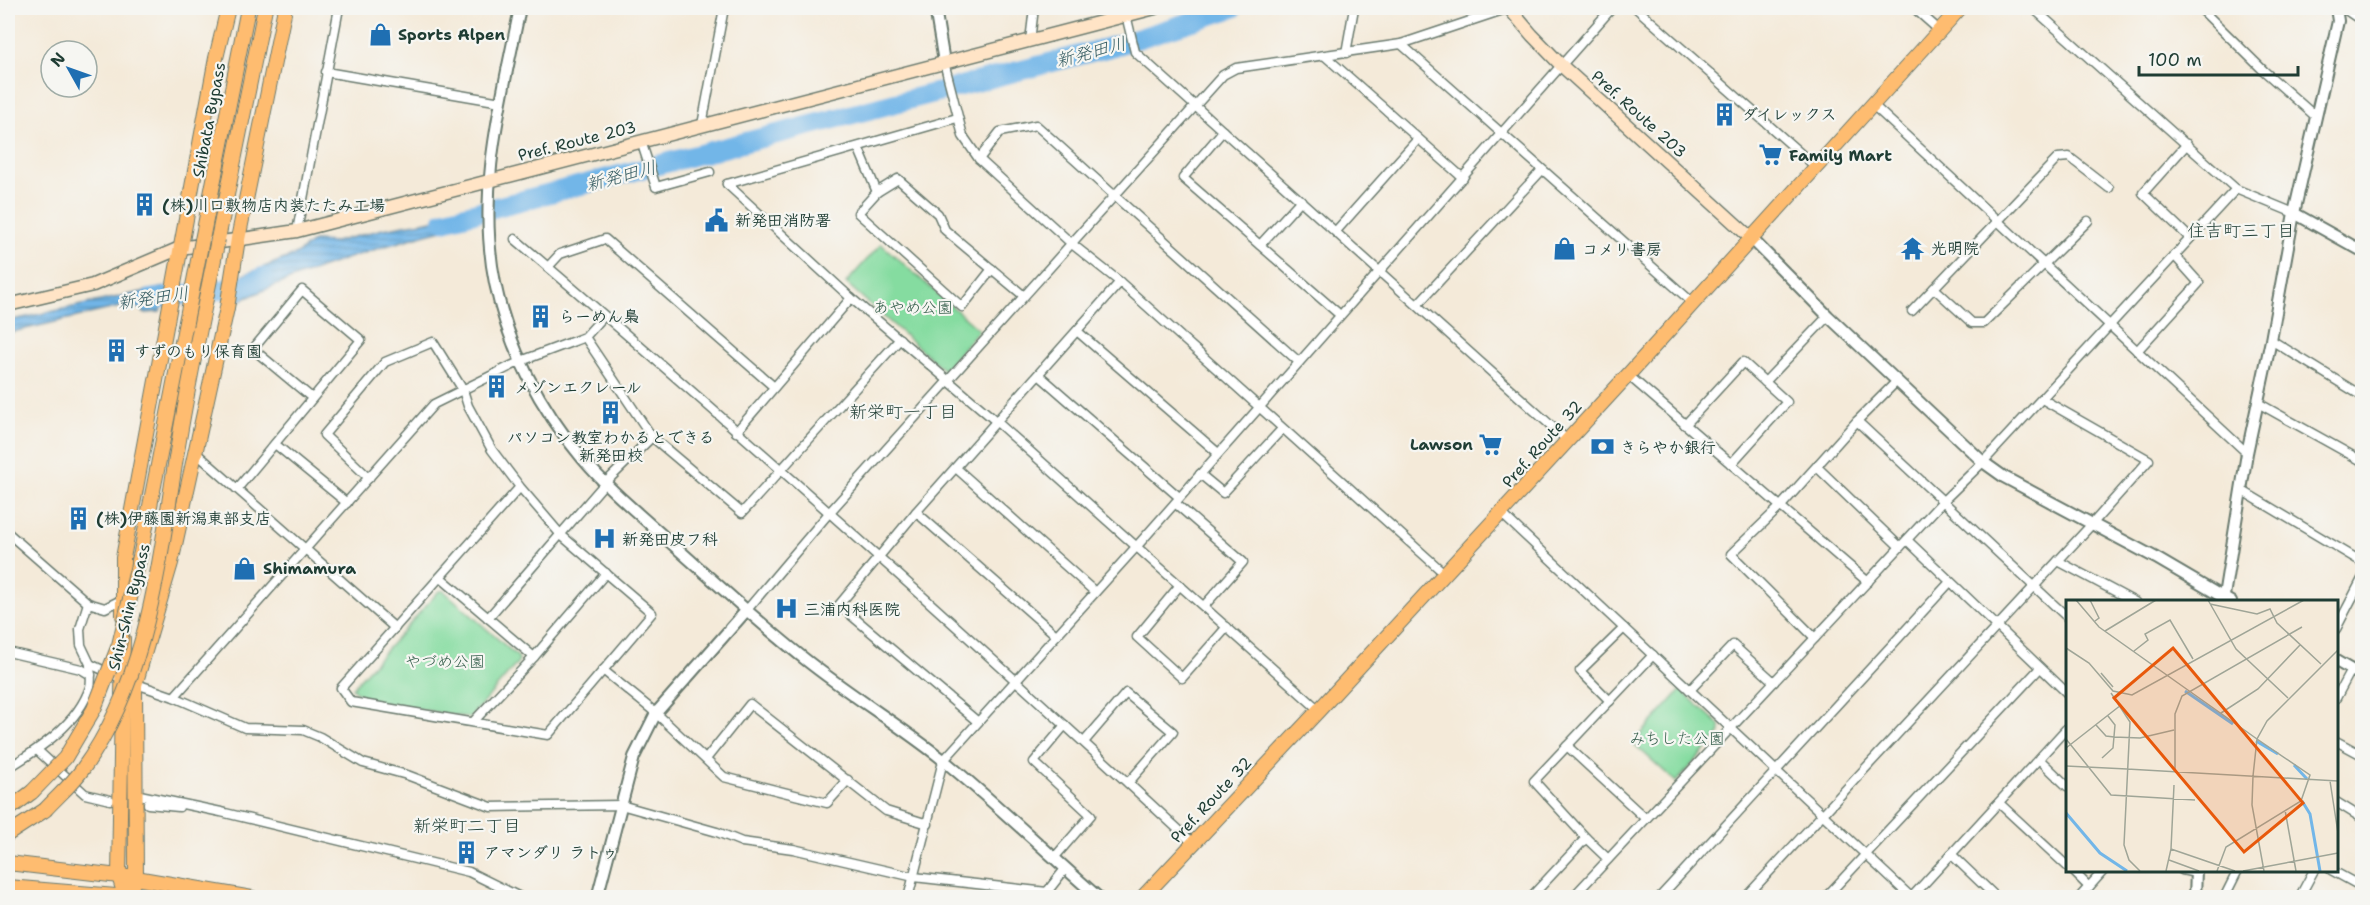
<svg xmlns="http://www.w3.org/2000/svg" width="2370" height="905" font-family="'Shantell Sans','Klee One',sans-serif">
<defs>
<pattern id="water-rules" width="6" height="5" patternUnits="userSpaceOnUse" patternTransform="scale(1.5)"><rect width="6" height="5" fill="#72b6e8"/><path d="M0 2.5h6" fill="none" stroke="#5d95bd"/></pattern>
</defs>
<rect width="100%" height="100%" fill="#f6f6f2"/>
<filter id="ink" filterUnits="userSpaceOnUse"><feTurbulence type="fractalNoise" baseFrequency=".0167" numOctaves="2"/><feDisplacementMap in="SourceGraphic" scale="12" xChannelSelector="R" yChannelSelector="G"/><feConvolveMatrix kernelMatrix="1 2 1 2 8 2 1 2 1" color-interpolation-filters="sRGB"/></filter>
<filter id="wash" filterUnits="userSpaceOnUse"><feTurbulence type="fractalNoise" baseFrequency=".008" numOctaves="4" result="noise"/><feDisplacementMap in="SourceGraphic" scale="24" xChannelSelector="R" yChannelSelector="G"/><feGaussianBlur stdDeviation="1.35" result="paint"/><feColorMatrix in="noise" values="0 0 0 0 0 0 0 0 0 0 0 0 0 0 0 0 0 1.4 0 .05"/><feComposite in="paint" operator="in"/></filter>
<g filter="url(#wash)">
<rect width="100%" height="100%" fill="#f4ead9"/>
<g fill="#85dca0" stroke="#528c6a" stroke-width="1.5">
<polygon points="881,244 979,330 944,370 846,283"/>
<polygon points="439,591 444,591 518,657 519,661 470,718 366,700 352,688"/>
<polygon points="1681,690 1720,725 1721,733 1676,782 1633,743"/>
</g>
<g fill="url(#water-rules)" stroke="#487a8e" stroke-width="1.5">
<path d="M465 210V224C388 243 310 269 237 302L243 275 295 255 314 241 335 242 383 229 433 220Z"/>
<polygon points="165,287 160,312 145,313 132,304 8,333 8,321"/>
</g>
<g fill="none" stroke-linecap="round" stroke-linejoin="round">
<polyline stroke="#72b6e8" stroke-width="3" points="2361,8 2362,9"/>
<g stroke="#72b6e8" stroke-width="20">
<polyline points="443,221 1118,45 1233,8"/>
<polyline points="151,299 241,287 263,277"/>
</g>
</g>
</g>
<g filter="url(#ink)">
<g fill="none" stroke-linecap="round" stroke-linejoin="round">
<defs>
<g id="minor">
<polyline points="1636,8 1816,167"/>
<polyline points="1914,8 1939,30"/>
<polyline points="2033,8 2236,189 2294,213"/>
<polyline points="2200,8 2264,71 2315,116"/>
<polyline points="2343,8 2362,21"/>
<polyline points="1126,15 1135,52 1567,440"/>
<polyline points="1030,41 1034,8"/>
<polyline points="1401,44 1693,303"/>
<polyline points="1346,53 1354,8"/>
<polyline points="1325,56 1463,178"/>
<polyline points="944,62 963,136 979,159 1072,244 1120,282 1444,573"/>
<polyline points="326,72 501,102"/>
<polyline points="1872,104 2247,453"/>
<polyline points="702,125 724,8"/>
<polyline points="1223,131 1183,178 1340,315"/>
<polyline points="641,141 656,187 710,172"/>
<polyline points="2187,144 2143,193 2190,238"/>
<polyline points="858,147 877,192 898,179 938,214 945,230 1024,296"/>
<polyline points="979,159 1000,132 1036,125 1299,362"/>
<polyline points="727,184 851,298 997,422 1319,710"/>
<polyline points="727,184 957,118"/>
<polyline points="877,192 858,213 962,307 992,269"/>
<polyline points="297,231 339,8"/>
<polyline points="1336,231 1418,139"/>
<path d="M515 239C746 435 971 638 1193 843"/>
<polyline points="1260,245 1301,200"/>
<polyline points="548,267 560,254 605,239 774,387"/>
<polyline points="1934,288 1972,323 1984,323 2088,221"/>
<polyline points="1418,304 1542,170"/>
<polyline points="1912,311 2058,158 2069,157 2109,188"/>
<polyline points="1077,331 1218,453"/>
<polyline points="585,337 652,437 742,513 900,339"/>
<polyline points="2271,340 2362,396"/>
<polyline points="2137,351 2199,283 2174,255"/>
<polyline points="1039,375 1179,497"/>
<polyline points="1628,375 1868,582"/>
<polyline points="1765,382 1828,316"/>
<polyline points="2258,403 2362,461"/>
<polyline points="1857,421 2067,617"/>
<polyline points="1685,425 1743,362 1787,402 1731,464"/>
<polyline points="736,432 851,298"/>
<polyline points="275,444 347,503"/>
<polyline points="195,452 395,628"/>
<polyline points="1817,467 1900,547"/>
<polyline points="956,468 1095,592"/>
<polyline points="1200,474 1223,493 1282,429"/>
<polyline points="369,478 324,435 385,362 433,342 463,390 468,406 492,450 520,487 561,535 652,613 548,735 351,702 341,688 520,487"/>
<polyline points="237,489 361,340 302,290 253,349 312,398"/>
<polyline points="2241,490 2362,562"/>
<polyline points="1175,503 1243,562 1204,606"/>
<polyline points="916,512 1056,635"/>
<polyline points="1501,513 1912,898"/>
<polyline points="8,533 88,603 105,608 123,599"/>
<polyline points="1907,540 2067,693"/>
<polyline points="2058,561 2135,602"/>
<polyline points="440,577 534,657"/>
<polyline points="1180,585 1137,637 1182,678 1227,627"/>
<polyline points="88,603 80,629 81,645 90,664 122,679 174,697 245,728 303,730 320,737 363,763 407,775 491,807 621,805 717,832 742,842 793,849 914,877 1047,892 1065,869"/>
<polyline points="746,611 829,513 1223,75 1236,68 1401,44 1509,8"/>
<polyline points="488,618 605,483 652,437"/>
<polyline points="2336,629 2362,579"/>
<polyline points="1815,638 1731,554 1780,507 1857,421 1897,381"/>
<polyline points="8,652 81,669 91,675"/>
<polyline points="603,670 656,713 724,777 827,803 848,780"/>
<polyline points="1690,690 1733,645 1774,682"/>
<polyline points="174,697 434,404 521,361 585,337 604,316"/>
<polyline points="2336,698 2351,670"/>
<polyline points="1610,701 1580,671 1624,628"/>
<polyline points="473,722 534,657 606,573"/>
<polyline points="978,722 839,605 916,512 1120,282"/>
<polyline points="2336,741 2362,755"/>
<polyline points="1084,742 1126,693 1173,732 1128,783"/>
<polyline points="1567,746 1646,819"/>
<polyline points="37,750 85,794 110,800"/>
<polyline points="706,759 750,704 886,811 928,824"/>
<polyline points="2039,759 2067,786"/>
<path d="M8 768C39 749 78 724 90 687 92 680 90 671 90 664"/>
<polyline points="135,794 221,812 469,872 522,898"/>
<polyline points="2336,802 2362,818"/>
<polyline points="1999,803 2067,866"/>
<polyline points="148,804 179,807"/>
<polyline points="1951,854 1997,898"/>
<polyline points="1054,858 1091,815 1034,762 1065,725"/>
<polyline points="1608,859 1586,838 1534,781 1653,655"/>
<polyline points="2072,870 2089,887"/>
<polyline points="2182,870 2196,873"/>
<polyline points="2331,870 2362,887"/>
<polyline points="908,898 943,761 1137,546 1612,8"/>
<polyline points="1530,898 1586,838"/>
<polyline points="1572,898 1943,501 1983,462 2236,189"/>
<polyline points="1659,898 1950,582"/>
<polyline points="1745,898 2093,523 2149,460 2042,399"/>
<polyline points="1825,898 2040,668"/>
<polyline points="1911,898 2067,728"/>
<polyline points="2079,898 2104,870"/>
<polyline points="2224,898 2238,870"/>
<polyline points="2299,898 2314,870"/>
</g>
<g id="tertiary">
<path d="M520 8C502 98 476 190 495 283 508 347 540 408 582 458 608 489 640 515 670 542 715 582 759 623 806 660 850 695 898 724 942 759 996 803 1046 852 1099 898"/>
<polyline points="935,8 944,62"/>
<polyline points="2294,213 2362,251"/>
<polyline points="1752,239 1828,316 1983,462 2004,477 2156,558 2231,602"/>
<polyline points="2223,602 2247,453 2271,340 2294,213 2338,21 2336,8"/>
<polyline points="2336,661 2362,676"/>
<polyline points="597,898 634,757 656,713 746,611"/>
<polyline points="2195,898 2196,870"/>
</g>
<g id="secondary">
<polyline points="1509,8 1532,35 1562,66 1752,239"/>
<polyline points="8,305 93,285 180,248 297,231 1155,8"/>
</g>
<polyline id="primary" points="1142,898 1319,710 1628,375 1960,8"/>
<g id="trunk">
<polyline points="218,239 265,8"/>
<polyline points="202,240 248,8"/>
<polyline points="123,616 123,558 216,58 228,8"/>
<polyline points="123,638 119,876 125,896"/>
<polyline points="8,810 32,792"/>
<polyline points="8,834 45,810"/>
<polyline points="8,863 136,878 252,898"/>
<polyline points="8,887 140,898"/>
<polyline points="125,896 136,878 135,685 171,563 227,308 238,239 285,8"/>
</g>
</defs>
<use href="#minor" stroke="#6a7a6e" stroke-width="11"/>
<use href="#tertiary" stroke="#6a7a6e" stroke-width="14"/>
<use href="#secondary" stroke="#6a7a6e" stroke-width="15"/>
<use href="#primary" stroke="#6a7a6e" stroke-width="16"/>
<use href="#trunk" stroke="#6a7a6e" stroke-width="16"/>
<use href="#minor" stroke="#fff" stroke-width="8"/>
<use href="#tertiary" stroke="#fff" stroke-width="10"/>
<use href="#secondary" stroke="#ffe4c6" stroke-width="12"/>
<use href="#primary" stroke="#febc70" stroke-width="14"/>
<use href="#trunk" stroke="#febc70" stroke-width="14"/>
<defs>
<g id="trunk-bridge">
<polyline points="32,792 65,758 94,709 119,645 141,552 202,240"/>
<path d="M45 810C57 797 72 784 82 770 151 676 160 551 179 440 190 373 205 306 218 239"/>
</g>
</defs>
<use href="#trunk-bridge" stroke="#6a7a6e" stroke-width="16" stroke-linecap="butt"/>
<use href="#trunk-bridge" stroke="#febc70" stroke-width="14"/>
</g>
</g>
<defs>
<symbol id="shop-bare" viewBox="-9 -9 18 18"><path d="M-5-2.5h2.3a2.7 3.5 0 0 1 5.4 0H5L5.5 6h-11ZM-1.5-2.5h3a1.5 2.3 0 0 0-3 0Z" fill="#1f6fb2" stroke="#f6f6f2" stroke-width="2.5" paint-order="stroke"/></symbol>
<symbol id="building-bare" viewBox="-9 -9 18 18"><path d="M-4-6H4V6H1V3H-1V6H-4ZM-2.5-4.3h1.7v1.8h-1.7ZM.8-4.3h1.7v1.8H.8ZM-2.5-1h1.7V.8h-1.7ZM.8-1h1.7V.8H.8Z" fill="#1f6fb2" stroke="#f6f6f2" stroke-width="2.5" paint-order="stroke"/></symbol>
<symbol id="supermarket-bare" viewBox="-9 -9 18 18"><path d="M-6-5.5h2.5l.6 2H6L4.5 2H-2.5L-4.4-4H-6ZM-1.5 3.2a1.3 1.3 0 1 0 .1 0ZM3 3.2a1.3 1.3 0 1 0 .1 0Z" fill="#1f6fb2" stroke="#f6f6f2" stroke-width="2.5" paint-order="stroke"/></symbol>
<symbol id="civic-bare" viewBox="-9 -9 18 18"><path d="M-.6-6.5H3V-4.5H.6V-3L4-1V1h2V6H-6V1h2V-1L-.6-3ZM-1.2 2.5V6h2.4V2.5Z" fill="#1f6fb2" stroke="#f6f6f2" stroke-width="2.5" paint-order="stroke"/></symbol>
<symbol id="temple-bare" viewBox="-9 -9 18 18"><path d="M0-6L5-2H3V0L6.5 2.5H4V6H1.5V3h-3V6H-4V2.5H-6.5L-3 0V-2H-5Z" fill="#1f6fb2" stroke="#f6f6f2" stroke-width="2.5" paint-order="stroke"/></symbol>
<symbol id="bank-bare" viewBox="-9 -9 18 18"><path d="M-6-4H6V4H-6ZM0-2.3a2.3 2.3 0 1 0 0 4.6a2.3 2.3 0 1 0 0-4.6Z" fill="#1f6fb2" stroke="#f6f6f2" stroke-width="2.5" paint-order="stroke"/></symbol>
<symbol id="hospital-bare" viewBox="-9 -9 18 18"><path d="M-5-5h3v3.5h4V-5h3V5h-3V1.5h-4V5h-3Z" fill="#1f6fb2" stroke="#f6f6f2" stroke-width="2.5" paint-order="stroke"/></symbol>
</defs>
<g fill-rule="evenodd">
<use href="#shop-bare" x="364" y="18" width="33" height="33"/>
<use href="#building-bare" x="1708" y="98" width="33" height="33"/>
<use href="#supermarket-bare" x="1754" y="138" width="33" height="33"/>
<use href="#building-bare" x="128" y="188" width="33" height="33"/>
<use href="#civic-bare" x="700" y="204" width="33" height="33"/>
<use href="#temple-bare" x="1896" y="232" width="33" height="33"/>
<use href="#shop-bare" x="1548" y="232" width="33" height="33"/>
<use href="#building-bare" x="524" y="300" width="33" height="33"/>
<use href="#building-bare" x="100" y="334" width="33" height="33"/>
<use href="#building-bare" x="480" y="370" width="33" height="33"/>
<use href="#building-bare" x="594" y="396" width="33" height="33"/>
<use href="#supermarket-bare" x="1474" y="428" width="33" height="33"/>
<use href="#bank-bare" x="1586" y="430" width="33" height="33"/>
<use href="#building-bare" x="62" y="502" width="33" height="33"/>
<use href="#hospital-bare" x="588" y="522" width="33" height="33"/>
<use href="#shop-bare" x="228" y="552" width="33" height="33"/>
<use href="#hospital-bare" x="770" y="592" width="33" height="33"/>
<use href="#building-bare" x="450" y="836" width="33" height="33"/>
</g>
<g text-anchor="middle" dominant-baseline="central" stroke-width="4.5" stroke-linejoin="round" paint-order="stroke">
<g font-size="16" font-weight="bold" fill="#1f3d34" stroke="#f6f6f2" text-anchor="start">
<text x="398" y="34">Sports Alpen</text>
<text x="1742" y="114">ダイレックス</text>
<text x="1789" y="155">Family Mart</text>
<text x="162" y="205">(株)川口敷物店内装たたみ工場</text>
<text x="735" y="220">新発田消防署</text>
<text x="1931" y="248">光明院</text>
<text x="1582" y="249">コメリ書房</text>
<text x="559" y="316">らーめん梟</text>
<text x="134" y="351">すずのもり保育園</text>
<text x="514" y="387">メゾンエクレール</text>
<text x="611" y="437" text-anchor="middle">パソコン教室わかるとできる<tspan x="611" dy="18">新発田校</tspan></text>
<text x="1473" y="444" text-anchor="end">Lawson</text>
<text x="1620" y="447">きらやか銀行</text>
<text x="96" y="518">(株)伊藤園新潟東部支店</text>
<text x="622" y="539">新発田皮フ科</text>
<text x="263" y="568">Shimamura</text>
<text x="804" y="609">三浦内科医院</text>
<text x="484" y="852">アマンダリ ラトゥ</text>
</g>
<g font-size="16" fill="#1f3d34" stroke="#f6f6f2">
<text transform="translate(1639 114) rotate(42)">Pref. Route 203</text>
<text transform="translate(209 120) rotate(-79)">Shibata Bypass</text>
<text transform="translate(577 141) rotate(-14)">Pref. Route 203</text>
<text transform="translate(1542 444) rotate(-48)">Pref. Route 32</text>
<text transform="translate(129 607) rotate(-76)">Shin-Shin Bypass</text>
<text transform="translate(1211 800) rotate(-47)">Pref. Route 32</text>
</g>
<g font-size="16" fill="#335d4a" stroke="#f6f6f2">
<text x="913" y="307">あやめ公園</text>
<text x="445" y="661">やづめ公園</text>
<text x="1677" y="738">みちした公園</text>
</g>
<g font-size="18" font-style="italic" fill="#345b61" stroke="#f6f6f2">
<text transform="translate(1091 52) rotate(-15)">新発田川</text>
<text transform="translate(621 176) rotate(-15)">新発田川</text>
<text transform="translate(153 298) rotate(-8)">新発田川</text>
</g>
<g font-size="18" fill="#1f3d34" stroke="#f6f6f2">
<text x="2241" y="231">住吉町三丁目</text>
<text x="903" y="412">新栄町一丁目</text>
<text x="467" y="826">新栄町二丁目</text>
</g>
</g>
<g transform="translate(2066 600)">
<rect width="272" height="272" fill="#f4ead9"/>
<path fill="none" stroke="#72b6e8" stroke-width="3" d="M119 91 167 124M190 141 212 154M228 165 241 179M236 201 244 214 254 271M0 213 34 253 61 271"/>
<path fill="none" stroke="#9fa597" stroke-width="1.5" d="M10 0 33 27 191 139 187 176M24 0 33 18 29 21M142 0 170 49 222 98M144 4 191 14 204 9 211 23 255 64M39 31 90 0M0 48 23 63 47 91 66 95 238 0M68 51 82 40 79 34 104 20 127 59M35 73 47 87M45 93 64 122 58 245 63 260 74 271M155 113 192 89 234 45M30 125 40 136 48 137 74 138 108 130M0 139 45 195 129 200M0 148 55 105M36 158 47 148 49 125 42 116M0 166 61 169M61 169 272 181M109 172V114L116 96 236 27M187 176 186 205 198 271M264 181 272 233M219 210 230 271M105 249 169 271M103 260 133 271M100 271 105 249 108 185M151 271 160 247 235 201 244 175 191 139 201 121 272 50M177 271 272 253"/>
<path fill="#e8590c" fill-opacity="0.15" stroke="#e8590c" stroke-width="3" d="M107 48 237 203 178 252 48 98Z"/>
<rect width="272" height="272" fill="none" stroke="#1f3d34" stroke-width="3"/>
</g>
<rect width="2370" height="905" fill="none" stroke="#f6f6f2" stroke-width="30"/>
<g transform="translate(69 69) rotate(310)"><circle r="28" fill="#f6f6f2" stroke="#a0aca6" stroke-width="1.5"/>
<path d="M0-4.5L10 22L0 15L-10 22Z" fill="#1f6fb2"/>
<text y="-9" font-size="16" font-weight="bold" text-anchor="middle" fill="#1f3d34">N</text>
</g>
<path d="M2139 66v9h159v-9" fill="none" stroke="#1f3d34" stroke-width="3"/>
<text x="2148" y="66" font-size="18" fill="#1f3d34" stroke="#f6f6f2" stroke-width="4.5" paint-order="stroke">100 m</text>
</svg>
